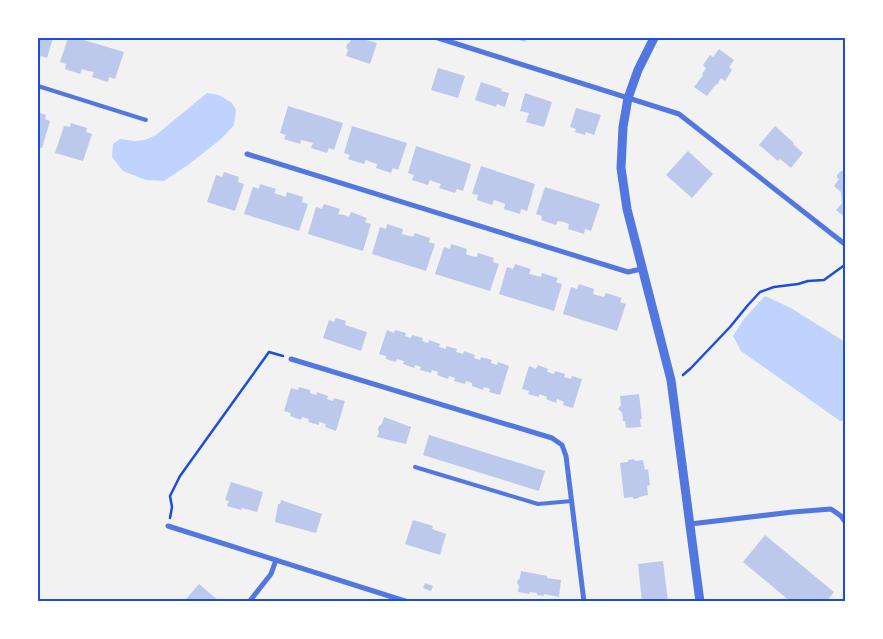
<svg xmlns="http://www.w3.org/2000/svg" width="883" height="639" font-family="'Sofia Sans Condensed',sans-serif">
<rect width="100%" height="100%" fill="#f2f2f2"/>
<g fill="#bfd3fe">
<polygon points="207,93 219,95 232,103 236,110 234,125 221,139 188,165 164,181 146,180 123,171 112,157 113,144 120,139 134,141 145,140 156,135"/>
<polygon points="765,296 791,308 845,342 845,421 840,421 741,351 733,336 744,319"/>
</g>
<g fill="#bdc9ec">
<polygon points="38,38 53,38 47,58 41,56 39,61 38,60"/>
<polygon points="68,38 77,38 124,52 115,79 109,77 108,82 92,77 94,72 88,71 82,69 80,74 65,69 66,64 60,62"/>
<polygon points="352,38 359,38 377,43 370,64 346,56 348,50 346,47 348,43 350,42"/>
<polygon points="512,38 527,38 525,42"/>
<polygon points="719,49 734,60 729,67 732,70 725,81 721,78 717,85 716,84 707,96 694,87 703,75 702,74 706,68 703,65 710,55 713,57"/>
<polygon points="438,68 465,76 458,98 431,90"/>
<polygon points="481,82 502,89 501,91 509,93 505,107 497,104 496,107 475,100"/>
<polygon points="525,93 552,102 544,127 526,122 529,113 520,111"/>
<polygon points="288,106 343,123 334,150 329,148 327,153 311,148 313,143 301,140 300,144 284,139 286,135 280,133"/>
<polygon points="576,108 601,115 594,135 586,132 585,135 575,132 576,129 570,127"/>
<polygon points="38,112 46,115 45,119 50,121 42,148 38,147"/>
<polygon points="71,123 87,128 86,132 92,134 83,161 55,153 64,126 70,127"/>
<polygon points="352,126 407,143 398,170 393,168 391,173 376,168 377,164 371,162 366,160 364,164 348,159 350,155 344,153"/>
<polygon points="775,126 794,143 793,144 803,153 791,168 780,159 778,161 759,145"/>
<polygon points="416,146 471,164 463,191 457,189 455,193 439,188 441,184 435,182 430,180 428,185 412,180 414,175 408,173"/>
<polygon points="688,151 713,174 692,198 666,175"/>
<polygon points="481,166 535,184 527,211 521,209 520,214 504,209 505,204 500,202 494,200 492,205 477,200 478,195 472,194"/>
<polygon points="841,171 843,171 846,173 846,218 836,210 842,203 841,192 834,186 839,179 837,178 837,175"/>
<polygon points="224,172 239,177 238,182 244,184 235,211 207,202 216,175 222,177"/>
<polygon points="260,184 276,189 274,193 286,197 287,192 303,197 302,202 308,204 299,231 244,214 253,187 259,189"/>
<polygon points="545,187 600,204 591,231 585,229 584,234 568,229 569,224 564,222 558,221 556,225 541,220 542,216 536,214"/>
<polygon points="324,204 340,209 338,214 344,215 349,217 351,212 367,218 365,222 371,224 363,251 308,234 316,207 322,209"/>
<polygon points="387,224 403,229 402,234 413,237 415,233 430,238 429,242 435,244 426,271 372,254 380,227 386,229"/>
<polygon points="451,244 467,249 466,254 471,256 477,257 478,253 494,258 493,262 499,264 490,291 435,274 444,247 450,249"/>
<polygon points="515,264 531,269 529,274 541,277 542,273 558,278 556,282 562,284 554,311 499,294 507,267 513,269"/>
<polygon points="579,284 594,289 593,294 604,297 606,293 622,298 620,302 626,304 617,331 563,314 571,287 577,289"/>
<polygon points="336,318 346,321 345,325 367,332 361,351 323,338 329,320 334,322"/>
<polygon points="387,330 394,333 395,330 406,333 405,336 411,338 412,335 423,338 422,341 428,343 429,340 440,344 439,347 446,349 446,346 457,349 456,352 463,354 464,351 475,355 474,358 480,360 481,357 492,360 491,363 497,365 498,362 509,366 500,395 489,392 490,389 484,387 483,390 472,386 472,383 466,381 465,384 454,381 455,378 449,376 448,379 437,375 438,372 432,370 431,373 420,370 421,367 415,365 414,368 403,364 404,361 397,359 396,362 386,359 386,356 379,354"/>
<polygon points="538,365 548,369 547,372 554,374 555,371 565,374 564,377 571,379 572,376 582,379 573,408 563,405 564,402 557,399 556,403 546,399 547,397 539,394 539,397 528,394 529,391 522,389 529,366 536,369"/>
<polygon points="299,387 310,390 310,393 316,395 317,392 328,396 327,399 333,401 334,398 345,401 336,431 325,427 326,424 319,422 319,425 308,422 309,419 302,417 301,420 290,416 291,413 284,411 291,388 298,390"/>
<polygon points="639,394 642,419 640,419 641,427 626,428 625,421 623,421 622,412 618,409 621,405 620,396"/>
<polygon points="384,417 411,427 406,444 377,437 379,432 378,429 379,426 382,424"/>
<polygon points="429,435 545,471 539,491 423,455"/>
<polygon points="634,459 635,461 643,460 645,470 648,469 650,485 647,486 648,495 639,497 639,498 633,499 633,497 624,498 620,463 628,462 628,460"/>
<polygon points="231,482 263,492 257,512 242,508 241,510 227,506 229,501 225,500"/>
<polygon points="281,500 322,514 316,533 275,522 278,504 280,504"/>
<polygon points="413,520 433,526 432,529 446,534 440,555 405,544"/>
<polygon points="765,535 834,592 826,602 791,602 743,562"/>
<polygon points="663,561 668,602 642,602 638,564"/>
<polygon points="521,571 547,576 547,578 561,580 559,597 544,594 544,596 537,595 537,593 530,592 529,594 518,592 519,586 517,583 518,580 520,578"/>
<polygon points="425,583 433,586 431,591 423,588"/>
<polygon points="199,584 220,602 188,602 186,599"/>
</g>
<g fill="none" stroke-linecap="round" stroke-linejoin="round">
<g stroke="#1d4ed8" stroke-width="2.5">
<polyline points="683,375 691,368 730,327 748,305 760,292 774,287 798,284 808,281 824,280 846,264"/>
<polyline points="170,518 172,507 170,496 180,476 269,352 283,356"/>
</g>
<g stroke="#5277de" stroke-width="4">
<polyline points="38,86 146,120"/>
<polyline points="415,467 538,504 572,501"/>
</g>
<g stroke="#5277de" stroke-width="5">
<polyline points="438,38 679,114 846,245"/>
<polyline points="247,154 628,272 641,269"/>
<polyline points="291,359 552,438 562,445 566,456 584,602"/>
<polyline points="690,524 793,512 831,509 841,516 846,523"/>
<polyline points="168,526 408,602"/>
<polyline points="249,602 271,574 276,560"/>
</g>
<polyline stroke="#5277de" stroke-width="9" points="654,38 638,70 628,98 623,127 621,168 627,209 671,380 700,602"/>
</g>
<rect width="883" height="639" fill="none" stroke="#ffffff" stroke-width="78"/>
<rect x="39" y="39" width="805" height="561" fill="none" stroke="#1d4ed8" stroke-width="2"/>
</svg>
